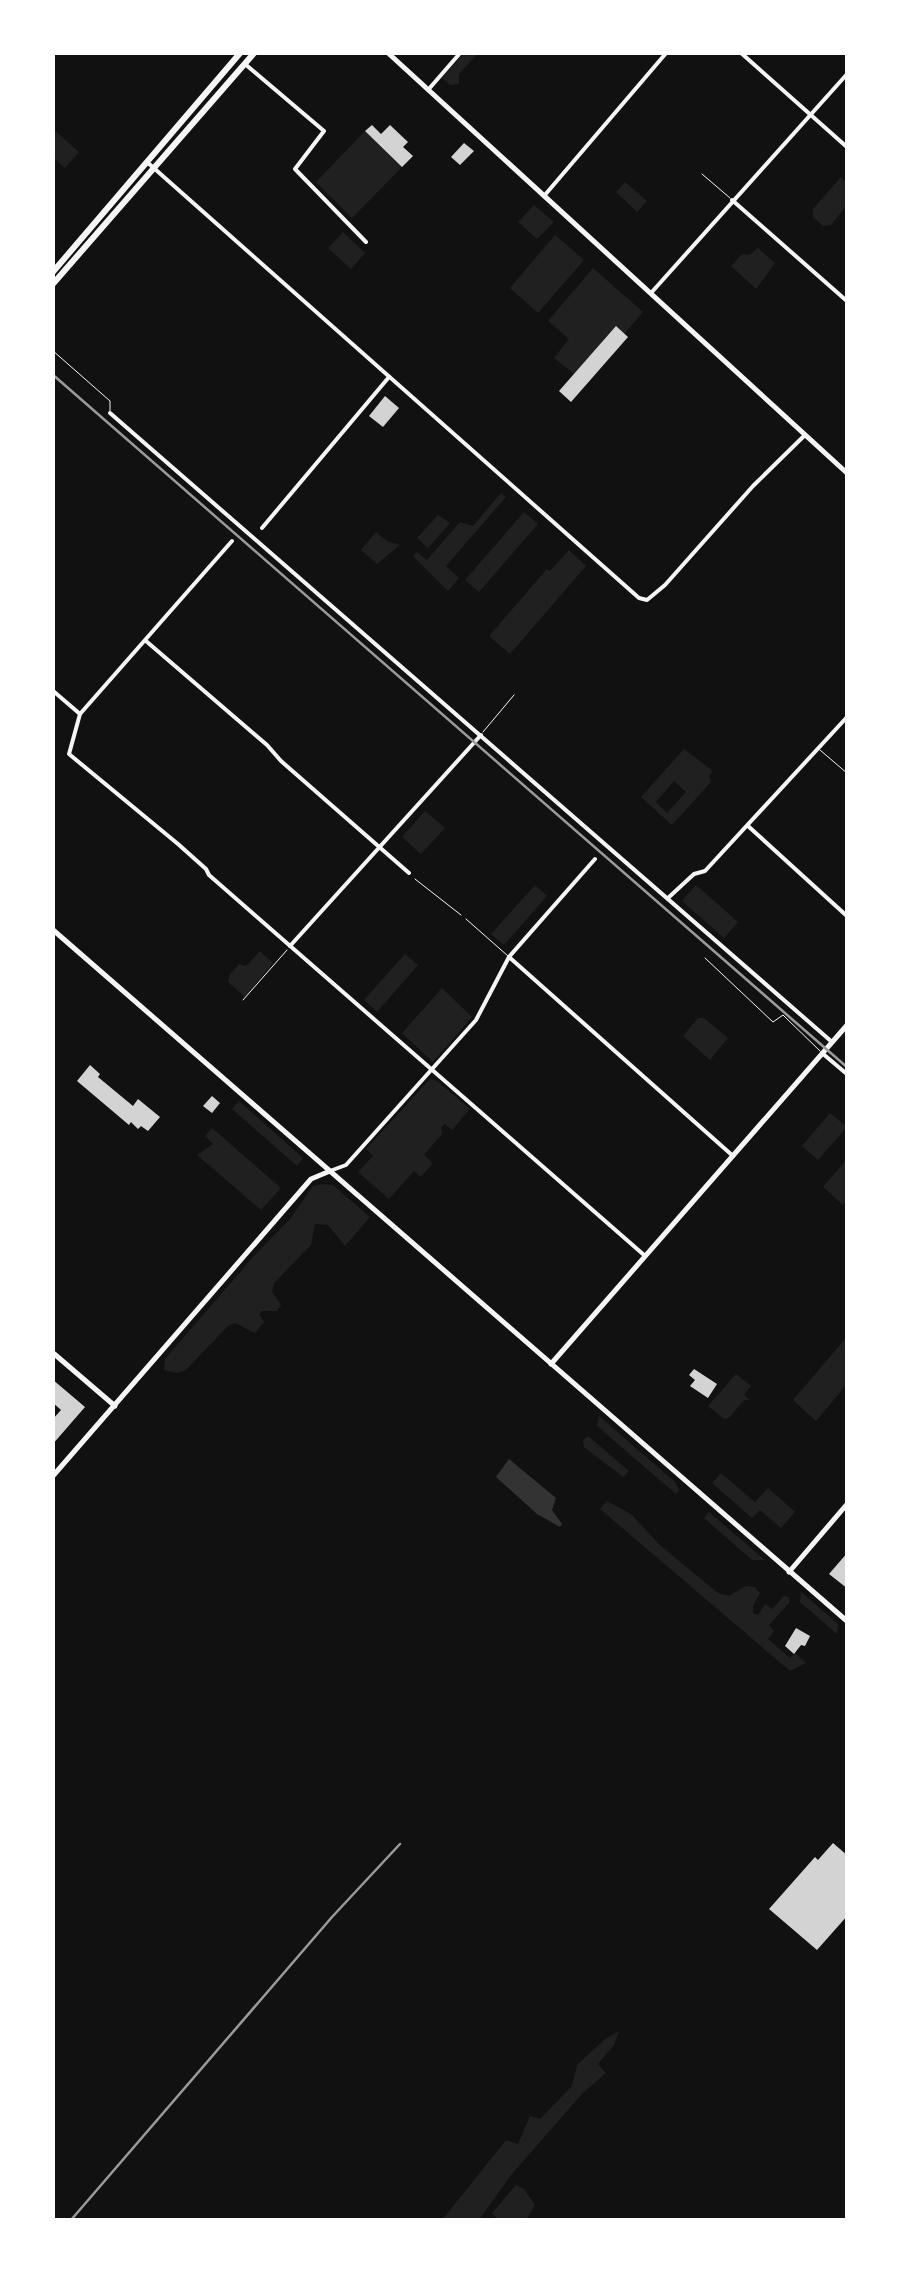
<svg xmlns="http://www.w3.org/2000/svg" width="900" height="2273" font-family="'DejaVu Sans',sans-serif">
<rect width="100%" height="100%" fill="#111"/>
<g fill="#202020" fill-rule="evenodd">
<polygon points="464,53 478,53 459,74 459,84 450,85 442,78"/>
<polygon points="53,129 79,152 65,168 53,157"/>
<polygon points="365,131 402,167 352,218 316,182"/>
<polygon points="841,177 847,183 847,205 831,225 823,226 813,217 813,209"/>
<polygon points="625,182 647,201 637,212 616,192"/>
<polygon points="534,205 554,222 537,239 518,222"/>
<polygon points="343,232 365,253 351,269 328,248"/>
<polygon points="555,235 584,260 538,313 510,288"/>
<polygon points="758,248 775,263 756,289 731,266 742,254 749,255"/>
<polygon points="593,268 643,312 624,334 574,374 554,358 569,339 548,321"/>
<polygon points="501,493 506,497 446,566 459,578 448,591 413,556 417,552 427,560 460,522 473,526"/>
<polygon points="524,512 538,524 479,592 465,580"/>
<polygon points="438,515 450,523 428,548 417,538"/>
<polygon points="376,532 387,541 400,545 377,564 361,550"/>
<polygon points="569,550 586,566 510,654 489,636 547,569 550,571"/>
<path d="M684 749 713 771 709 776 711 782 672 825 641 797ZM674 781 686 792 667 813 656 802Z"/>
<polygon points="425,811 445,828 421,854 402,837"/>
<polygon points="535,885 547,896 504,945 491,934"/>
<polygon points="696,885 738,922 724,938 682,901"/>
<polygon points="260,951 273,963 245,997 228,982 230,974 239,964 246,966"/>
<polygon points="405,954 418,965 377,1012 364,1000"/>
<polygon points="442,988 472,1017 433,1062 402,1033"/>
<polygon points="698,1018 704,1018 728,1038 710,1060 683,1036"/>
<polygon points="430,1079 437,1081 470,1109 452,1130 445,1124 441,1127 442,1134 424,1155 433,1163 421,1177 414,1171 389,1199 358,1172 373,1156 366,1149"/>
<polygon points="239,1101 303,1158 297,1166 232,1109"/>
<polygon points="830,1113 847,1127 818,1160 802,1146"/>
<polygon points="212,1128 281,1188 261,1210 197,1155 213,1144 205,1136"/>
<polygon points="847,1159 847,1200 843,1205 823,1187"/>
<polygon points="322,1184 333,1185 370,1217 345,1246 328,1225 315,1224 311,1245 274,1283 272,1292 281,1305 277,1311 262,1311 259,1314 264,1322 255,1333 235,1323 228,1326 186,1370 177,1373 164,1370 165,1359 254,1256 290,1219 313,1186"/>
<polygon points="845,1339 847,1384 816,1421 793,1400"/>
<polygon points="736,1374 751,1386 744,1395 750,1400 744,1400 729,1418 724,1419 708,1406"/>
<polygon points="599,1416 675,1482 679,1490 676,1494 597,1426"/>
<polygon points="588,1436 629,1471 623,1477 584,1447 583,1440"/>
<polygon points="721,1473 755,1502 768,1488 795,1512 781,1528 760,1510 752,1518 712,1483"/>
<polygon points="607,1501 631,1514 661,1546 718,1593 729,1596 746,1586 755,1587 760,1593 753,1606 753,1613 758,1615 765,1604 772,1609 784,1596 789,1597 789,1603 769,1625 774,1631 768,1639 790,1658 795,1653 806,1663 790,1671 600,1509"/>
<polygon points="709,1512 765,1560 752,1560 704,1518"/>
<polygon points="801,1592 838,1624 837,1634 800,1602"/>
<polygon points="619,2031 614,2045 598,2064 606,2073 582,2094 511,2175 479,2220 442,2220 506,2140 518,2144 530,2116 540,2119 572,2086 577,2065 605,2039"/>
<polygon points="516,2185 524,2189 535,2205 526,2220 498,2220 492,2213"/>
</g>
<polygon fill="#333" points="509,1459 556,1498 552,1510 562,1524 560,1527 537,1514 496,1477"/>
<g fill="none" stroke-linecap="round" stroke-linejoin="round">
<polyline stroke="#333" stroke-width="2.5" points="749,54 750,52"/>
</g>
<g fill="#d3d3d3">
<polygon points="372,125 381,134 390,125 408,142 403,147 413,156 402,167 365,131"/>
<polygon points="464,143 474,151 460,165 451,157"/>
<polygon points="616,326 628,337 571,402 559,391"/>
<polygon points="385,396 399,408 383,427 369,416"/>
<polygon points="90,1065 100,1074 98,1077 133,1106 138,1099 160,1117 148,1131 141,1126 138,1129 131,1122 129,1125 77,1081"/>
<polygon points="212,1096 220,1103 212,1113 203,1106"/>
<polygon points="694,1369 717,1384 708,1398 690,1386 695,1380 689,1375"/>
<polygon points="52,1379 85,1407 52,1445 52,1420 61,1410 52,1402"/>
<polygon points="848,1552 848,1589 829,1574"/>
<polygon points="796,1628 810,1636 805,1646 801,1645 794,1654 785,1646"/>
<polygon points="833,1843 848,1856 848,1915 817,1950 769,1909 815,1857 818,1860"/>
</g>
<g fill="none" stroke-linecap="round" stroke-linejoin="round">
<g stroke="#f5f5f5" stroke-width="1">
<polyline points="415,879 461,915"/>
<polyline points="243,1000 287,950"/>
</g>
<g stroke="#f5f5f5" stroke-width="1">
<polyline points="702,174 730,198"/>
<polyline points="52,350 110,401 110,411"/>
<polyline points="483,732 514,695"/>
<polyline points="820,750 848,774"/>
<polyline points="466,919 508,956"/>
<polyline points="705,958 773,1022 783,1015 820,1051"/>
</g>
<g stroke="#f5f5f5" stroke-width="4">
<polyline points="740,52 848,148"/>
<polyline points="245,64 324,131 295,169 366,242"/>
<polyline points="428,90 461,52"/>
<polyline points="147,162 639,598 647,600 665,585 753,486 805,435"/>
<polyline points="544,196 667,52"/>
<polyline points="732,200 848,302"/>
<polyline points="651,293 848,73"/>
<polyline points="110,413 832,1042"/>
<polyline points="262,528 389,377"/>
<polyline points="232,541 80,714 69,754 178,844 206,869 209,875 644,1255"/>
<polyline points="146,641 267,745 281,761 409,873"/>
<polyline points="52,690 80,714"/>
<polyline points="748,826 848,917"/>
<polyline points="668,898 694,874 705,871 848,716"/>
<polyline points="290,946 481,735"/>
<polyline points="509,957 733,1156"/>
<polyline points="822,1053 848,1075"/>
<polyline points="330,1171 346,1165 476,1020 509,957 595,859"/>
</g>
<g stroke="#f5f5f5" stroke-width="5">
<polyline points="52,1352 115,1406"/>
<polyline points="551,1364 848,1024"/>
<polyline points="52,1477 311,1179 330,1171"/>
<polyline points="789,1572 848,1503"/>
</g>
<g stroke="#f5f5f5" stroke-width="5">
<polyline points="387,52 848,474"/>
<polyline points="52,929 848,1622"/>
</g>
<g stroke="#f5f5f5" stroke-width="6">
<polyline points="52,273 241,52"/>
<polyline points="52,285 255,52"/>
</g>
<polyline stroke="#9a9a9a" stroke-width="2.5" points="52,374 848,1068"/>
<polyline stroke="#9a9a9a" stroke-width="2.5" points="71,2220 332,1917 400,1844"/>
</g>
<rect width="900" height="2273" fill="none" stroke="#ffffff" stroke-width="110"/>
</svg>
